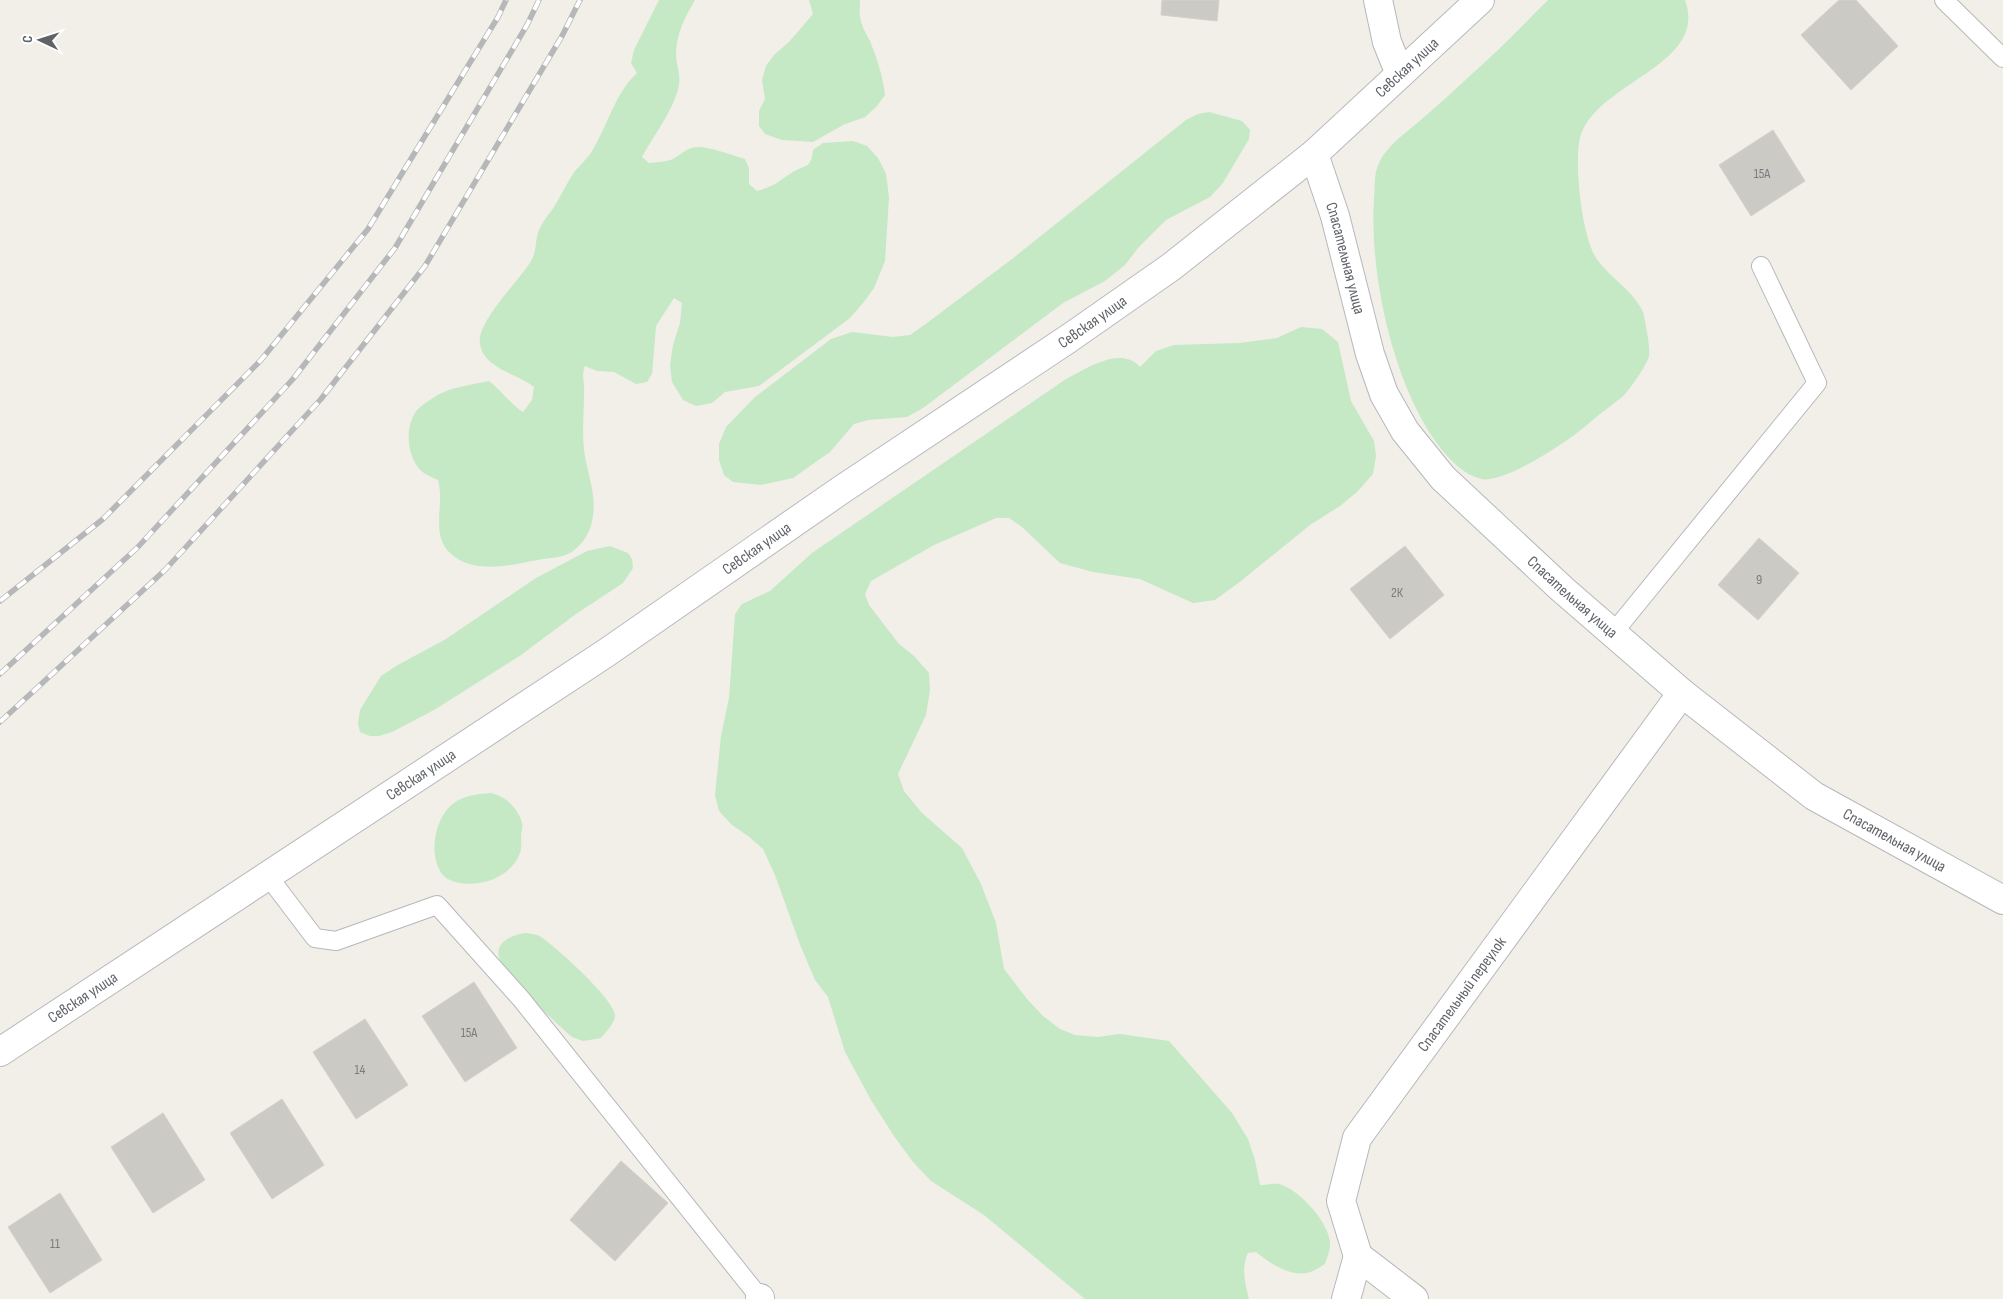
<svg xmlns="http://www.w3.org/2000/svg" width="2003" height="1299" font-family="'Sofia Sans Condensed',sans-serif">
<rect width="100%" height="100%" fill="#f1efe8"/>
<g fill="#c5e8c5">
<path d="M659 0H695C685 17 676 34 676 54 676 66 682 76 678 89 673 110 653 137 642 157L649 163C657 162 666 162 673 159 682 154 687 147 698 147 706 146 736 156 745 159L749 168V184L757 191C776 186 778 181 793 172 806 164 811 169 813 150L823 143 853 141 867 146 878 158 886 174 889 197 885 261 874 288 863 303 850 318 759 386 725 392 712 403 696 406 683 400 672 382 670 365 673 345 680 323 682 303 674 298 656 326 652 374 647 382 636 384 614 372 597 371 585 366C581 375 585 383 584 393 584 412 582 431 584 450 587 473 598 498 592 521 590 534 580 548 568 554 560 558 547 558 538 560 511 565 473 575 450 553 430 535 445 503 438 480 434 478 428 476 424 473 407 461 403 426 418 409 422 405 428 401 433 398 449 387 471 385 489 381 502 391 510 404 523 412L532 400 534 387C517 373 484 369 480 344 476 322 520 280 531 261 538 250 534 237 541 226 544 220 548 215 552 210 560 198 566 184 575 171 581 164 588 158 592 151 608 125 615 93 637 73L631 63 634 50Z"/>
<path d="M809 0H860C860 5 859 11 860 16 861 26 866 33 870 41 877 59 883 76 885 95L877 106 865 117 843 125 813 142 782 140 765 134 759 126V111L765 99 762 80 766 66 774 55 789 42 813 14Z"/>
<path d="M1548 0H1685C1710 68 1588 83 1579 143 1575 170 1582 235 1596 258 1609 277 1630 288 1641 308 1645 315 1645 324 1647 332 1648 339 1650 349 1649 356 1647 365 1629 391 1622 397 1611 406 1599 414 1588 424 1570 440 1505 484 1481 479 1465 475 1452 462 1442 450 1394 390 1369 275 1374 199 1375 189 1374 177 1377 168 1384 147 1407 132 1422 119 1439 104 1456 89 1473 73 1499 50 1523 25 1548 0Z"/>
<polygon points="1209,112 1242,121 1250,130 1249,139 1223,183 1210,197 1166,220 1138,248 1125,265 1105,281 1063,303 923,408 907,417 868,420 854,424 830,452 793,478 761,485 733,482 724,475 719,460 719,444 726,427 755,397 831,339 852,332 893,337 910,335 927,323 1012,259 1186,120 1198,114"/>
<path d="M1301 327 1322 329 1338 342 1351 401 1374 441 1376 456 1373 474 1357 492 1340 506 1310 525 1241 581 1215 600 1193 603 1140 579 1093 572 1060 563 1022 527 1009 518H996L934 545 871 581 865 594 869 605 899 644 914 656 929 673 930 690 926 715 898 774 904 791 922 813 962 848 981 884 996 923 1004 969 1027 999 1043 1016 1060 1029 1075 1035 1097 1037 1120 1034 1169 1041 1232 1113 1248 1139 1255 1160 1260 1185C1266 1185 1274 1183 1279 1184 1299 1189 1331 1224 1330 1245 1330 1251 1327 1258 1325 1264 1320 1267 1313 1272 1307 1273 1288 1276 1270 1263 1256 1252L1248 1253C1241 1267 1245 1284 1249 1299H1085L984 1215 931 1181 913 1162 894 1136 871 1100 845 1052 828 997 815 980 799 942 775 875 763 849 748 836 732 825 719 811 715 795 721 736 729 698 735 614 742 604 770 591 812 553 1066 379C1086 369 1121 345 1140 367L1156 351 1174 345 1239 343 1277 338Z"/>
<polygon points="610,546 628,553 632,559 633,568 623,583 576,614 521,655 434,710 392,732 379,736 370,736 360,732 358,723 360,710 381,676 396,666 446,639 536,578 587,551"/>
<path d="M491 793C495 794 501 796 505 799 511 802 521 816 522 823 523 826 522 831 521 834 521 840 522 848 520 853 511 877 482 887 460 883 450 881 443 878 439 869 429 849 436 816 454 803 465 795 478 794 491 793Z"/>
<path d="M526 933C531 934 537 934 541 937 556 947 614 999 615 1015 615 1023 606 1032 601 1038L583 1041 572 1037C558 1025 505 976 500 961 493 942 511 935 526 933Z"/>
</g>
<g fill="#cccac5" stroke="#d6d1c6">
<polygon points="1162,0 1219,0 1217,21 1161,15"/>
<polygon points="1839,0 1856,0 1898,46 1851,90 1801,35"/>
<polygon points="1773,130 1805,181 1751,216 1719,165"/>
<polygon points="1759,538 1799,573 1758,620 1718,585"/>
<polygon points="1405,546 1444,595 1390,639 1350,589"/>
<polygon points="474,982 517,1048 465,1082 422,1016"/>
<polygon points="365,1019 408,1085 356,1119 313,1052"/>
<polygon points="282,1099 324,1165 272,1199 230,1133"/>
<polygon points="163,1113 205,1180 153,1213 111,1147"/>
<polygon points="621,1161 668,1203 615,1261 570,1220"/>
<polygon points="60,1193 102,1260 50,1293 8,1227"/>
</g>
<g fill="none" stroke-linecap="round" stroke-linejoin="round">
<defs>
<g id="lane">
<polyline points="1944,0 2003,58"/>
<polyline points="1613,633 1817,383 1761,266"/>
<polyline points="268,876 315,938 336,941 437,905 522,1000 760,1298"/>
</g>
<g id="street">
<polyline points="1378,0 1387,42 1400,74"/>
<path id="s1" d="M1314 154 1335 216 1370 354 1384 394 1405 431 1443 478 1562 589 1682 693 1814 796 2003 900"/>
<polyline points="760,1299 760,1298"/>
<polyline points="1346,1299 1358,1256"/>
<path id="s2" d="M1414 1299 1358 1256 1341 1201 1357 1138 1682 693"/>
</g>
<g id="secondary">
<path id="s3" d="M0 1052 606 653 841 490 1068 339 1171 267 1314 154 1480 0"/>
</g>
</defs>
<use href="#lane" stroke="#b5b8bc" stroke-width="20"/>
<use href="#street" stroke="#b5b8bc" stroke-width="30"/>
<use href="#secondary" stroke="#b6babf" stroke-width="30"/>
<use href="#lane" stroke="#fff" stroke-width="18"/>
<use href="#street" stroke="#fff" stroke-width="28"/>
<use href="#secondary" stroke="#fff" stroke-width="28"/>
<defs>
<g id="rail">
<polyline points="0,601 103,519 261,360 368,229 498,17 506,0"/>
<polyline points="0,674 137,548 293,379 395,248 527,25 539,0"/>
<polyline points="0,722 165,570 321,399 425,266 562,36 580,0"/>
</g>
</defs>
<use href="#rail" stroke="#b6b7b8" stroke-width="5.5"/>
<use href="#rail" stroke="#fff" stroke-width="4" stroke-dasharray="11" stroke-linecap="butt"/>
</g>
<g text-anchor="middle" dominant-baseline="central" stroke-width="4" stroke-linejoin="round" paint-order="stroke">
<g font-size="14" fill="#7a7d7f">
<text x="1762" y="173">15А</text>
<text x="1759" y="579">9</text>
<text x="1397" y="592">2К</text>
<text x="469" y="1032">15А</text>
<text x="360" y="1069">14</text>
<text x="55" y="1243">11</text>
</g>
<g font-size="16" fill="#5f6368" stroke="#fff">
<text stroke="none"><textPath href="#s3" startOffset="1719">Севская улица</textPath></text>
<text stroke="none"><textPath href="#s1" startOffset="109">Спасательная улица</textPath></text>
<text stroke="none"><textPath href="#s3" startOffset="1314">Севская улица</textPath></text>
<text stroke="none"><textPath href="#s3" startOffset="909">Севская улица</textPath></text>
<text stroke="none"><textPath href="#s1" startOffset="529">Спасательная улица</textPath></text>
<text stroke="none"><textPath href="#s3" startOffset="504">Севская улица</textPath></text>
<text stroke="none"><textPath href="#s1" startOffset="934">Спасательная улица</textPath></text>
<text stroke="none"><textPath href="#s2" startOffset="371">Спасательный переулок</textPath></text>
<text stroke="none"><textPath href="#s3" startOffset="99">Севская улица</textPath></text>
</g>
</g>
<g transform="translate(40 40) rotate(274)" stroke="#ffffff" stroke-width="4" paint-order="stroke">
<path d="M0-4L9 19L0 12L-9 19Z" fill="#5f6368"/>
<text y="-8" font-size="14" font-weight="bold" text-anchor="middle" fill="#5f6368">С</text>
</g>
</svg>
